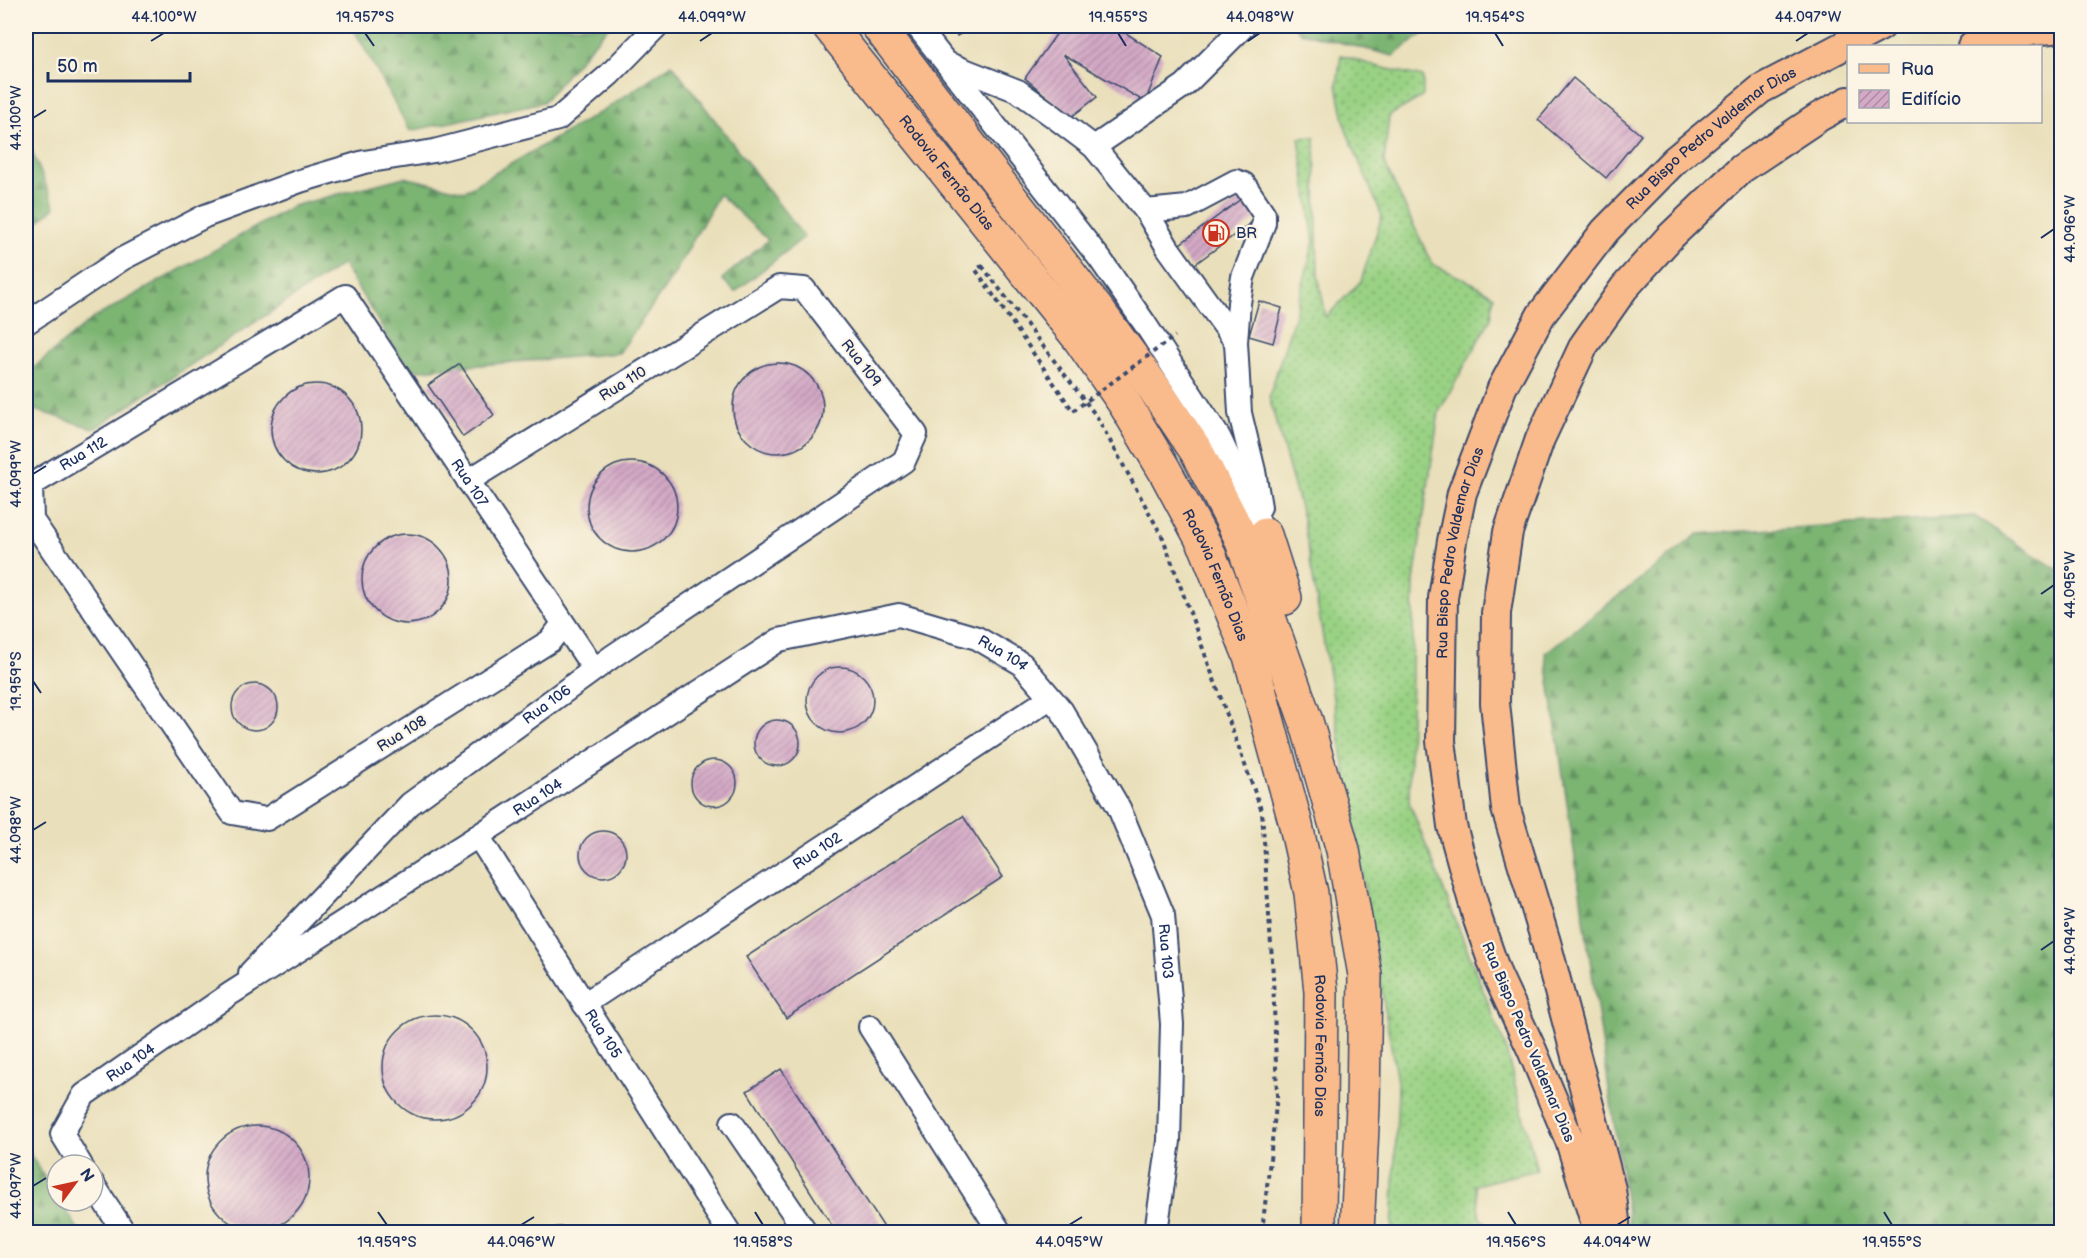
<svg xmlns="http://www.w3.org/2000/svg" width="2087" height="1258" font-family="'Balsamiq Sans',sans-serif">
<defs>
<pattern id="grass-dots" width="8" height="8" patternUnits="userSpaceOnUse" patternTransform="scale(1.5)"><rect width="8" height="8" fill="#9ad284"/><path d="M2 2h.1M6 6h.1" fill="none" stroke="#7dab6f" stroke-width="1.8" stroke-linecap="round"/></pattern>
<pattern id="forest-firs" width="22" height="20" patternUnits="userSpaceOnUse" patternTransform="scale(1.5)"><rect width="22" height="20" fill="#7bb472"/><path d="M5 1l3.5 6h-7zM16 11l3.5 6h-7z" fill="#649361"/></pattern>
<pattern id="building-hatch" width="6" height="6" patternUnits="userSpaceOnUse" patternTransform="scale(1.5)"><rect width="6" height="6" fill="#d4a9c6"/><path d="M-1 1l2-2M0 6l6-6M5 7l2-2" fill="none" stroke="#ab8aa4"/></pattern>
</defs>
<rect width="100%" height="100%" fill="#fcf5e5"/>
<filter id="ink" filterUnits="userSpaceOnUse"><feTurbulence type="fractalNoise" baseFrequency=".0167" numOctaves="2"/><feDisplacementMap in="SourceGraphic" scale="12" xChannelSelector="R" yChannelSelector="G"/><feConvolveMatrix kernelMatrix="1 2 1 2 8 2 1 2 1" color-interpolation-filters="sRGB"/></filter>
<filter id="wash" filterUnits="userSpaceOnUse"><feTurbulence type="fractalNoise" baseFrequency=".008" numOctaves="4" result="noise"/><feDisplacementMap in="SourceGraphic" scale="24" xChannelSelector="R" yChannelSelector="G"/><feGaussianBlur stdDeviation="1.35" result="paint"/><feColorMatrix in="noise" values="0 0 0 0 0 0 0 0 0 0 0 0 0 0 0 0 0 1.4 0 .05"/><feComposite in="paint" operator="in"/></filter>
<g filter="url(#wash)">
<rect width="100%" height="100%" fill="#e9dfba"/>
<polygon fill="url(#grass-dots)" stroke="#5a8071" stroke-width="1.5" points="1341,55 1375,66 1423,77 1423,96 1389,116 1384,162 1432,264 1474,284 1494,296 1491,318 1439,412 1414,581 1409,802 1505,1046 1537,1170 1475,1185 1480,1218 1497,1232 1392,1232 1398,1088 1303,518 1269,397 1296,311 1314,242 1299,138 1315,137 1318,275 1326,317 1361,281 1382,216 1346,130 1337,85"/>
<g fill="url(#forest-firs)" stroke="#4b7268" stroke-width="1.5">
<polygon points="352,26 609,26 543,102 410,131"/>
<polygon points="1294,26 1432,26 1426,32 1393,56 1300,32"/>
<polygon points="672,64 804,237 735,292 722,279 768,240 719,194 673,276 619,353 409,371 343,264 94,429 26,407 26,374 92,319 293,206 404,177 464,191 606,109"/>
<polygon points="26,137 55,207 26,233"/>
<polygon points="1974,516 2061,572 2061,1232 1630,1232 1545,653 1698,534"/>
<polygon points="26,1148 57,1197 57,1201 60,1201 80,1232 26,1232"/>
</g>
<g id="blocks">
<g fill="url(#building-hatch)">
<polygon points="951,26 974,26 957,36"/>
<polygon points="1062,26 1115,26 1163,57 1145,102 1063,54 1097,97 1071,117 1025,78"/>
<polygon points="1573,78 1641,135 1606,178 1538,120"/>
<polygon points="1241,199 1256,219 1191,267 1176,247"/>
<polygon points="1259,301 1282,308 1273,343 1249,336"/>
<circle cx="778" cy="408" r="45"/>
<polygon points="460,364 494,415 463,437 428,385"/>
<circle cx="316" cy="429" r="45"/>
<circle cx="632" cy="507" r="45"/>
<circle cx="407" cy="579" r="45"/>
<circle cx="840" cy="700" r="33"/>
<circle cx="255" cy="707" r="23"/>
<circle cx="777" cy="743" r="23"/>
<circle cx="714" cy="783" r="23"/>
<polygon points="963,816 1003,877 786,1018 746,957"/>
<circle cx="603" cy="854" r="23"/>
<circle cx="435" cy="1067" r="52"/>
<polygon points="781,1069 887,1232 836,1232 747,1091"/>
<circle cx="257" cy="1178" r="52"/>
<polygon points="557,1227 578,1227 590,1232 545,1232"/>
</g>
</g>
</g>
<g filter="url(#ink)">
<use href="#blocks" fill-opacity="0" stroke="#3a496c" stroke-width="1.5"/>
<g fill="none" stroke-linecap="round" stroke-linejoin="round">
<defs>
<g id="minor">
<polyline points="917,26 1100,259 1145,324 1219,437 1265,535"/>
<polyline points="949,64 1018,91 1053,116 1094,147 1146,211 1168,248 1236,342"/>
<polyline points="1094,147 1185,85 1244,26"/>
<polyline points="1146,211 1187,207 1236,181 1244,184 1264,214 1264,223 1243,277 1239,303 1236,342 1240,413 1254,471 1260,507"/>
<polyline points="26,323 122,259 205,216 300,181 364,162 434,151 558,119 609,75 657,26"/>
<path id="s1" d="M563 624 550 641 267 819 232 813 32 520 31 485 345 296 594 669"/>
<path id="s2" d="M478 836 729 1232"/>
<path id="s3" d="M250 973 410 804 613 656 904 461 916 434 804 289 779 287 468 481"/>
<path id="s4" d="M584 1004 1050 698"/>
<polyline points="870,1027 1000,1232"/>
<polyline points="732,1123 806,1232"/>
<path id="s5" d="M81 1165 62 1134 84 1095 230 994 478 836 779 640 899 615 977 638 1022 664 1062 711 1119 808 1163 915 1172 1024 1169 1141 1156 1232"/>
<polyline points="93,1184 124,1232"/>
</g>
<g id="major">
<polyline points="1972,46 2031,31 2062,28"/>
<path id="s6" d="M1597 1232V1228L1570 1141 1532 1050 1497 975 1478 920 1452 826 1441 741 1443 598 1452 541 1462 493 1502 388 1541 315 1605 231 1675 160 1761 89 1881 26"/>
<polyline points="1615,1232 1615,1220 1611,1189 1546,942 1506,809 1495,703 1496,613 1508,532 1540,439 1584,345 1624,288 1670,237 1741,169 1819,117 1848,101"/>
</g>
<g id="highway">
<path id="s7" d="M829 26 1079 338 1125 404 1165 471 1206 547 1250 656 1295 821 1311 893 1321 992 1319 1232"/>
<polyline points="878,26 1099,312 1154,388 1197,452 1240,536 1306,721 1343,850 1365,975 1363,1106 1357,1232"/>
<polyline points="1265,535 1285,598"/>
</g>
</defs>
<use href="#minor" stroke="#3a496c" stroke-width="26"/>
<use href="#major" stroke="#3a496c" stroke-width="32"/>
<use href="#highway" stroke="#3a496c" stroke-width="36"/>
<g stroke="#3a496c" stroke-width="4" stroke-dasharray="4.5 4.5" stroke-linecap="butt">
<polyline points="983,265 976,270 1073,411"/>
<polyline points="982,266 1097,417 1163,538 1262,812 1273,975 1277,1096 1262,1232"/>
</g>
<use href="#minor" stroke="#fff" stroke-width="22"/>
<use href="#major" stroke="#fabb8c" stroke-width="28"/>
<use href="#highway" stroke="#fabb8c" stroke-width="33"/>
<polyline stroke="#3a496c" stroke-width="4" stroke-dasharray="4.5 4.5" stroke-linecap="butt" points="1073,411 1175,336"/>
</g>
</g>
<path fill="none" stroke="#1b2f5e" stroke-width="2" d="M365 33 374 46M1118 33 1126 46M1495 33 1503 46M151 41 164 33M700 41 712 33M1248 41 1260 33M1796 41 1808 33M33 118 46 110M2041 238 2054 229M33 474 46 466M2041 594 2054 585M33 681 41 693M33 830 46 822M2041 950 2054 941M33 1186 46 1178M378 1212 387 1225M755 1212 763 1225M1508 1212 1516 1225M1884 1212 1892 1225M521 1225 534 1217M1069 1225 1082 1217M1617 1225 1630 1217"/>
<defs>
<symbol id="fuel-ring" viewBox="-11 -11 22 22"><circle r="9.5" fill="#fcf5e5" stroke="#c8321e" stroke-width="1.5"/><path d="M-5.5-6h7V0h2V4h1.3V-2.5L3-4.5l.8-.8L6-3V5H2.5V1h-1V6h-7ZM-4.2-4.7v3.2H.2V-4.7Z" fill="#c8321e"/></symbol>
</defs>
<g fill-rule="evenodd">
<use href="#fuel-ring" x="1201" y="218" width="30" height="30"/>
</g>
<g text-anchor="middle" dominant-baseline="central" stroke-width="4.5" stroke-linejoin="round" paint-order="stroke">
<g font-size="15" fill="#1b2f5e" stroke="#fcf5e5">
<text stroke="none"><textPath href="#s6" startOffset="1210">Rua Bispo Pedro Valdemar Dias</textPath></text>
<text stroke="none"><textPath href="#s7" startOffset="188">Rodovia Fernão Dias</textPath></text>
<text transform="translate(861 363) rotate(52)">Rua 109</text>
<text transform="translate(623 384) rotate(-32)">Rua 110</text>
<text stroke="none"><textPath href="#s1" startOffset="842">Rua 112</textPath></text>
<text stroke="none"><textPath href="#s1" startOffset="1372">Rua 107</textPath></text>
<text stroke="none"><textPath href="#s6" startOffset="708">Rua Bispo Pedro Valdemar Dias</textPath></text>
<text stroke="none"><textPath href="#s7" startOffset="674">Rodovia Fernão Dias</textPath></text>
<text stroke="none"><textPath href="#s5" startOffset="1146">Rua 104</textPath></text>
<text stroke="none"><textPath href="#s3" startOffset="402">Rua 106</textPath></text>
<text transform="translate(402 734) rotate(-32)">Rua 108</text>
<text stroke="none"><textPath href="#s5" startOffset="624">Rua 104</textPath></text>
<text stroke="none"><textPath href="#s4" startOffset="279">Rua 102</textPath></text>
<text stroke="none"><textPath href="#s5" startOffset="1494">Rua 103</textPath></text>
<text stroke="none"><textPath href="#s2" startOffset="234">Rua 105</textPath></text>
<text transform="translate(1528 1042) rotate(67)">Rua Bispo Pedro Valdemar Dias</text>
<text stroke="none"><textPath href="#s7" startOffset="1160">Rodovia Fernão Dias</textPath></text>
<text stroke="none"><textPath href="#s5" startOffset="138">Rua 104</textPath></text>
</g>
<g font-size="15" fill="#1b2f5e" stroke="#fcf5e5" text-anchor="start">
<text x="1236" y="233">BR</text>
</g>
</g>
<rect width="2087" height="1258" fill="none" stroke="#fcf5e5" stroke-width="66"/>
<rect x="1847" y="45" width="195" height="78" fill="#fcf5e5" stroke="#a2a6af" stroke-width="1.5"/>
<rect x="1859" y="64" width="30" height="9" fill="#fabb8c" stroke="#a2a6af" stroke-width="1.5"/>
<text x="1901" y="75" font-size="18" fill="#1b2f5e">Rua</text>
<rect x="1859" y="90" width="30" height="18" fill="url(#building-hatch)" stroke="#a2a6af" stroke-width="1.5"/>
<text x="1901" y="105" font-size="18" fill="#1b2f5e">Edifício</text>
<g transform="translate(75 1183) rotate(57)"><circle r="28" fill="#fcf5e5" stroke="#a2a6af" stroke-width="1.5"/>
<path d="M0-4.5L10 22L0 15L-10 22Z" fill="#c8321e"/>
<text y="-9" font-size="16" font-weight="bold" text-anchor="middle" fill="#1b2f5e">N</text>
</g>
<path d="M48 72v9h142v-9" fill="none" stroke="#1b2f5e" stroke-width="3"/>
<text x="57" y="72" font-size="18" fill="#1b2f5e" stroke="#fcf5e5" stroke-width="4.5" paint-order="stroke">50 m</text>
<rect x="33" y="33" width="2021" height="1192" fill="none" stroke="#1b2f5e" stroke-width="2"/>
<g font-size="15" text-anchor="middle" fill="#1b2f5e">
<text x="164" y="22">44.100°W</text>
<text x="365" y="22">19.957°S</text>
<text x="712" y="22">44.099°W</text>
<text x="1118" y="22">19.955°S</text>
<text x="1260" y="22">44.098°W</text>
<text x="1495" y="22">19.954°S</text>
<text x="1808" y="22">44.097°W</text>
<text transform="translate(16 118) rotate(-90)" y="5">44.100°W</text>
<text transform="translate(2070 229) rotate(-90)" y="5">44.096°W</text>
<text transform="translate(16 474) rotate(-90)" y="5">44.099°W</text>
<text transform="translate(2070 585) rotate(-90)" y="5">44.095°W</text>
<text transform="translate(16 681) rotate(-90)" y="5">19.959°S</text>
<text transform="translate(16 830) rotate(-90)" y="5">44.098°W</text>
<text transform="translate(2070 941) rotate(-90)" y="5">44.094°W</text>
<text transform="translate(16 1186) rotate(-90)" y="5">44.097°W</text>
<text x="387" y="1247">19.959°S</text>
<text x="521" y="1247">44.096°W</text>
<text x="763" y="1247">19.958°S</text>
<text x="1069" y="1247">44.095°W</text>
<text x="1516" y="1247">19.956°S</text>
<text x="1617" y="1247">44.094°W</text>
<text x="1892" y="1247">19.955°S</text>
</g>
</svg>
